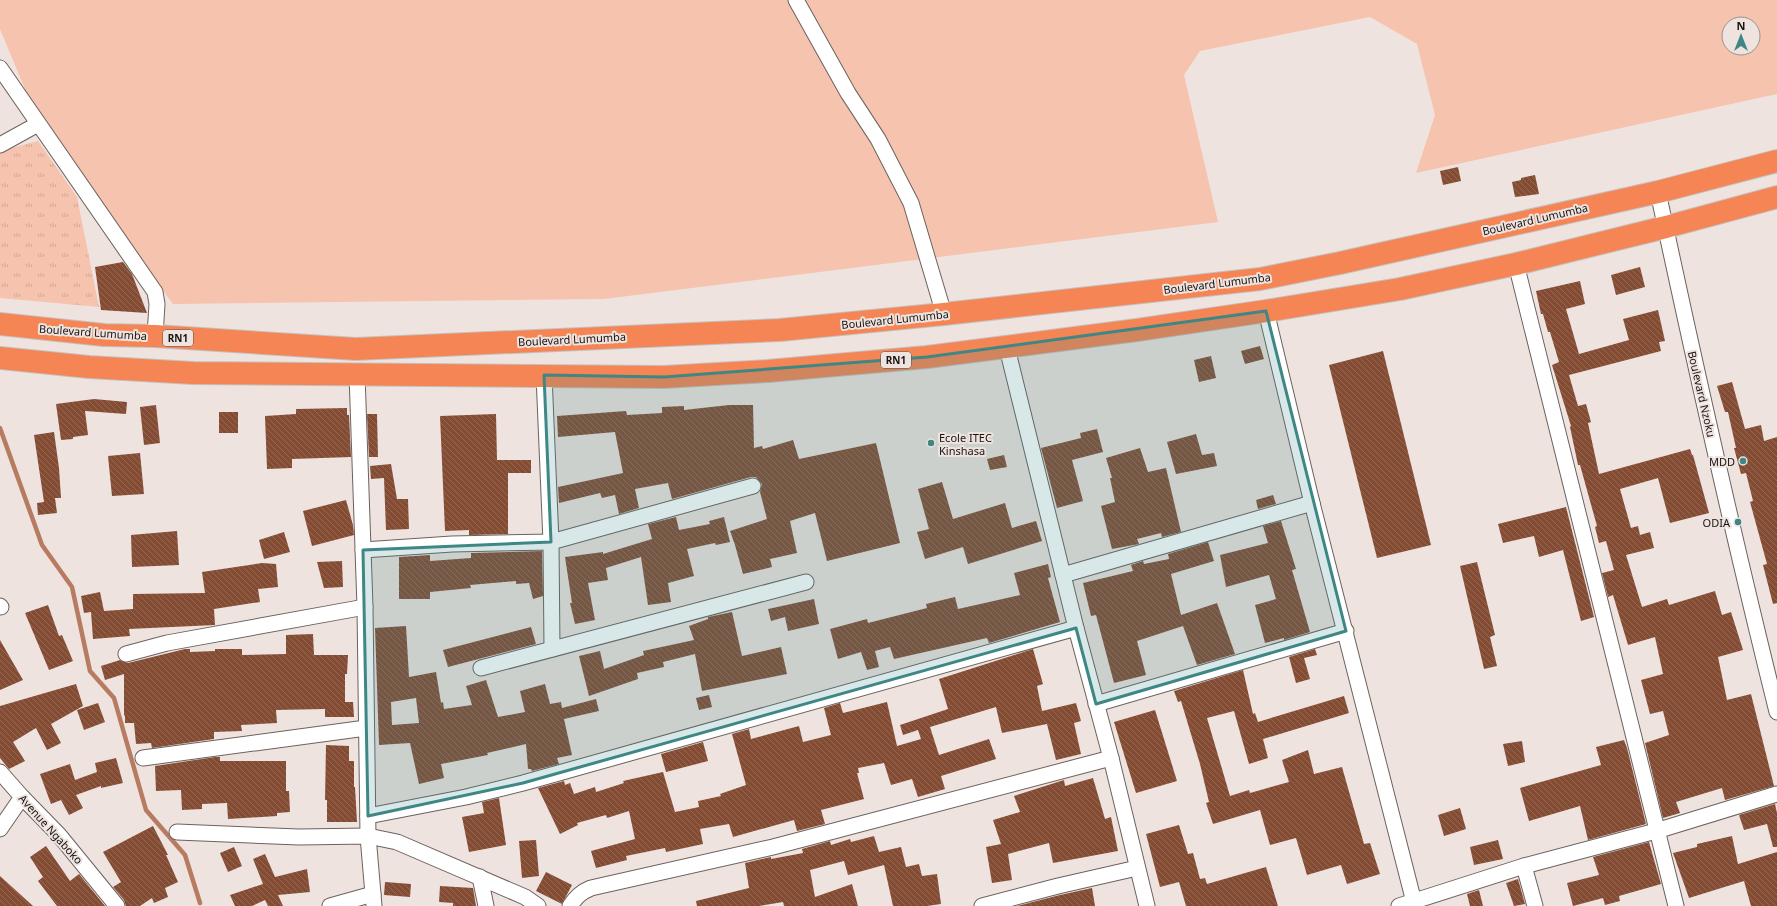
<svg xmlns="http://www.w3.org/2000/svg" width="1777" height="906" font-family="'Noto Sans',sans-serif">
<defs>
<pattern id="park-tufts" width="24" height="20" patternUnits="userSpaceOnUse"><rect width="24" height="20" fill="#f6c3ae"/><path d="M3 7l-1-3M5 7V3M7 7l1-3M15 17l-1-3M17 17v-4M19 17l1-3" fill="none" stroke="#d2a795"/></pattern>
<pattern id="building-back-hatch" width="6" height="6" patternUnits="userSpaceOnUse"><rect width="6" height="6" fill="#854c34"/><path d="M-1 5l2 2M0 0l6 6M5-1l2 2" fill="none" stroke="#926755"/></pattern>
</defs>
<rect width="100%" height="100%" fill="#efe3df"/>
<polygon fill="url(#park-tufts)" points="38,141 77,197 99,307 0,298 0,151"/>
<path fill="#f6c3ae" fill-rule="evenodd" d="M0 0H1777V94L1416 173 1435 115 1417 44 1370 17 1200 51 1184 75 1218 222 604 299 173 304 42 130 0 29ZM1729 24H1753V48H1729Z"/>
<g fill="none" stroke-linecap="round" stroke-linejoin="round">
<polyline stroke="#b77b61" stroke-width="4.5" points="0,428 42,545 72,587 90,671 114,698 146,810 185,855 200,903"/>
</g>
<g fill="url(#building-back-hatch)" fill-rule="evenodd">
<polygon points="1458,167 1461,181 1443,185 1440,171"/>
<polygon points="1535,175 1539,194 1515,197 1512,182 1521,180 1521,178"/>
<polygon points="123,262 132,274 147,313 101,310 95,267"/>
<polygon points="1640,267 1645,287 1616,295 1611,275"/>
<polygon points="1580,281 1585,304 1566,309 1579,354 1629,340 1623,319 1658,310 1665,341 1659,342 1661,351 1569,375 1578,406 1586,404 1591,422 1588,423 1599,474 1690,449 1692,455 1693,455 1709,513 1670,523 1658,478 1620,489 1631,528 1638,526 1640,535 1650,532 1654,548 1626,555 1642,607 1667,599 1669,605 1715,591 1722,615 1731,612 1743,650 1718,657 1727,700 1751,694 1774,786 1725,800 1722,788 1676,802 1680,813 1663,818 1645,743 1669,735 1663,711 1650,714 1641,680 1663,674 1655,637 1628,645 1613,595 1608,597 1602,573 1614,570 1606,541 1599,543 1595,527 1597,526 1580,465 1578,465 1570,427 1571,426 1552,365 1559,362 1550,332 1548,332 1543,314 1541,314 1536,291"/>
<polygon points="1260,346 1264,359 1245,364 1241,351"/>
<polygon points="1383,351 1431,545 1377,558 1329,365"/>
<polygon points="1211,356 1216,378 1199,382 1194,360"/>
<polygon points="1732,382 1745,429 1761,425 1764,441 1777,437 1777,603 1773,604 1763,565 1767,564 1750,502 1753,501 1746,473 1741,474 1734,448 1736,448 1728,412 1725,412 1717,386"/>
<polygon points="94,399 127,402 126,414 85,411 88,435 73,437 73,439 61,440 56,404"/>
<polygon points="156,405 160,443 144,445 140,407"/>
<polygon points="729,405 753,405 754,448 762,446 763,449 793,440 799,459 876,443 900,543 827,561 815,513 790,521 797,553 770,559 772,567 743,574 735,545 730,531 767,519 760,492 762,484 756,477 751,477 672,499 668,483 635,489 639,508 619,514 615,495 602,498 600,493 559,503 558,487 623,473 615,432 558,437 557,416 626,411 627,415 662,413 662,407 684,406 684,410"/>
<polygon points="347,408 347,415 349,415 351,457 292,459 292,468 267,469 265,416 296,414 296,409"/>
<rect x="219" y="412" width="19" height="21"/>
<polygon points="367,414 377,414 378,457 369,457"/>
<polygon points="496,414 497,460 531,460 531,473 508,473 508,534 469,535 469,530 445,531 440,416"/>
<polygon points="1097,429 1103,452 1072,460 1083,501 1057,508 1041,448 1081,438 1080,433"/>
<polygon points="54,432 59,468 61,498 55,498 57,513 38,515 37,503 44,502 34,435"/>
<polygon points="1196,434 1202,455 1214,453 1217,466 1176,474 1167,442"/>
<polygon points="1140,448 1148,472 1166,468 1181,532 1162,537 1161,533 1137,539 1139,544 1112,549 1101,506 1115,502 1110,478 1112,478 1106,458"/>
<polygon points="140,453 144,494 112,496 108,456"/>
<polygon points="1004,455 1007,467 990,470 987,459"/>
<polygon points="391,464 397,499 408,499 409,529 386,530 384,478 371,479 370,466"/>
<polygon points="942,482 953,519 1005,503 1012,528 1036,521 1042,541 968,564 963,547 925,559 917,532 929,529 918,489"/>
<polygon points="1273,495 1276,504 1258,509 1256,500"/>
<polygon points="346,500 353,525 354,535 312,546 303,511"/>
<polygon points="1566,507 1594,617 1581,621 1563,550 1539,557 1534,536 1503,543 1498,524"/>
<polygon points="676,517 679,530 710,524 709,521 724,517 730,542 716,545 715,543 687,549 694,576 668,583 671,602 648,605 641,557 606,568 608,580 588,583 595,620 575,624 570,603 572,603 565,557 603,552 603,554 652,539 648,524"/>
<polygon points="1281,521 1296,569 1292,570 1310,632 1284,640 1284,638 1265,643 1255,605 1276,599 1269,575 1226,587 1220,555 1268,543 1263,526"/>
<polygon points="177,531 179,565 132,567 131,535"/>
<polygon points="284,532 290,552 264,559 259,540"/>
<polygon points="1208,542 1214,561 1171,574 1181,615 1217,603 1235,654 1197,665 1183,626 1137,641 1146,675 1114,683 1096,615 1091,616 1083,583 1133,571 1131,565 1143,561 1144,564 1169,559 1168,554"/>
<polygon points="542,551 543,596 533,599 529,583 516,584 516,581 470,585 471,588 430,592 430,599 399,599 399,557 430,555 430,561 471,558 471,553"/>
<polygon points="342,561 343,587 324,588 317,562"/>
<polygon points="1477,562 1495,635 1490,637 1497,666 1484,669 1460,566"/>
<polygon points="262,563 276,564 278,587 258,589 260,602 214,609 215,625 129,629 130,636 93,639 91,612 84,613 81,596 100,592 104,611 133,609 133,594 205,593 202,572"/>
<polygon points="1048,564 1051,577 1048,578 1060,622 989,643 987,638 894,659 890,647 875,651 879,667 867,670 861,652 838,659 830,629 867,619 868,623 927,608 926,604 955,597 958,609 1020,595 1014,573"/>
<polygon points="814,599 819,624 788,631 785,617 771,621 768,609"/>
<polygon points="48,605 59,636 62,635 73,661 49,670 25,613"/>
<polygon points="732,612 742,656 781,647 787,674 702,691 695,654 663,662 664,667 637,673 638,679 589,696 579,656 600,651 604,669 644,655 643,651 694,640 689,626 708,619 708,617"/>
<path d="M406 626 409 677 436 672 441 703 443 702 444 709 472 705 466 686 486 680 498 717 525 712 520 691 545 684 550 704 561 702 562 708 596 699 599 711 564 719 572 755 557 758 559 764 532 771 531 769H528L526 744 487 753 488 755 441 764 444 778 419 784 410 743 379 745 375 628ZM416 698 419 723 392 725 391 702Z"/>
<polygon points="531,627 536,644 448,667 443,650"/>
<polygon points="313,634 314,655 348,655 347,674 345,674 345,702 353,702 354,717 325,717 325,709 276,710 277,723 241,725 242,731 214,732 214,739 152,748 151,743 136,744 134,723 125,723 125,715 124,716 124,674 105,680 101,666 120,660 128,663 185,649 190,649 190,652 215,651 215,649 242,649 242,655 286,654 286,635"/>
<polygon points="0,640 23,680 0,690"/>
<polygon points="1033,649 1043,684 1037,686 1042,711 1076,703 1081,721 1074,723 1081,754 1056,760 1047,724 1002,733 996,707 930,727 939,755 989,739 996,759 941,776 945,789 918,797 912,779 891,785 884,763 858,768 859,773 857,773 864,799 821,810 825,824 797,831 794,820 733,837 729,824 700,829 703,844 666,852 665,848 626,856 627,860 596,868 591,851 635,839 629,811 607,818 606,815 577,823 578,825 560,834 538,788 564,781 565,785 570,783 574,794 595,787 596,792 624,783 623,781 663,772 675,812 699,807 698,801 721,796 720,794 746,785 732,734 749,729 751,739 799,726 803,742 831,735 824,708 840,703 843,713 887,702 897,746 921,739 918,730 903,735 900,725 948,709 939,679"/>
<polygon points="1315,649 1317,655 1304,658 1310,679 1296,683 1289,657"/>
<polygon points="1243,670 1253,714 1255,713 1258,722 1344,696 1349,713 1263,739 1268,758 1249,764 1234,711 1207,718 1230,796 1249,790 1250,793 1289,782 1282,760 1308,750 1314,774 1342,767 1364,844 1370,843 1380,874 1347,884 1341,865 1307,875 1296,838 1270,845 1260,810 1213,824 1206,803 1209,802 1200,764 1181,701 1178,702 1174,691"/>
<polygon points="76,684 83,706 51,724 61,743 47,750 36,728 13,742 25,761 9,769 0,758 0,706"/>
<polygon points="709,695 712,707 699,710 696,698"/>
<polygon points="98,703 105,722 84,730 77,710"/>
<polygon points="1155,710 1177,781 1136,793 1114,722"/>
<polygon points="1624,740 1627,748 1646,824 1588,840 1580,806 1529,821 1520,788 1601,765 1596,747"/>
<polygon points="1522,741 1525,762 1508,766 1503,744"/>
<polygon points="703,742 708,761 666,772 661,754"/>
<polygon points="326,745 349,746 349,761 354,761 354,787 355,787 357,822 327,822 327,800 325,800"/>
<polygon points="215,757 220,757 220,761 286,761 286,791 289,791 290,812 277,813 277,816 228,819 227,803 202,804 202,809 182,810 181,790 156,791 155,766"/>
<polygon points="116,758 123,783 101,788 101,786 76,795 83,808 69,815 61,800 51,804 40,774 70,764 75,780 97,772 95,763"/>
<polygon points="1093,778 1105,819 1111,817 1118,851 1053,863 1049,843 1008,854 1012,880 992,883 986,847 1001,844 993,820 1020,812 1014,796 1064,780 1065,786"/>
<polygon points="499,798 506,845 469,852 462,817 484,813 482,802"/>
<polygon points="1775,804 1777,813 1777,847 1773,847 1767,824 1744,830 1739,815"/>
<polygon points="1460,808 1466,829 1444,836 1438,815"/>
<polygon points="1179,825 1188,854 1193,853 1200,879 1205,878 1207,884 1266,867 1278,906 1186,906 1179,882 1160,887 1146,834"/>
<polygon points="153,826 168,855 166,855 178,882 165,888 168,897 154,903 152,898 140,906 126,906 124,900 113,887 121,882 103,852"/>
<polygon points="874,836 879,852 901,847 906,867 919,864 922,876 937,874 941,904 927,906 893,906 884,865 848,875 844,861 810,870 815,897 852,884 858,906 784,906 783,902 759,906 697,906 696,901 749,888 745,863 771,857 771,859 803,853 802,849 830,841 831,845 850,839 851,842"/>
<polygon points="1732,836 1738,864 1777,852 1777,906 1751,906 1744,881 1689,898 1673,853 1697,847 1697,844"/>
<polygon points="536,840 539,876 522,878 519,841"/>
<polygon points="1498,840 1503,859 1474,865 1470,847"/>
<polygon points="1649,842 1661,884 1619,896 1620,901 1605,905 1603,898 1573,906 1567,883 1599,875 1593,857"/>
<polygon points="46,846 70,881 79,874 105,906 57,906 38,881 43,877 30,857"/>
<polygon points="234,847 242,866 228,872 220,853"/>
<polygon points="265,854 275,877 307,869 310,892 278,895 283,906 268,906 265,900 252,906 235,906 230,895 263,884 253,859"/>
<polygon points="546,872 572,885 562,904 536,891"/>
<polygon points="0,876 33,906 0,906"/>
<polygon points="1518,879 1525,904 1514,906 1506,883"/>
<polygon points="385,882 411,884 410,897 384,895"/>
<polygon points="440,886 473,888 476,906 453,906 453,903 439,902"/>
<polygon points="1092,888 1095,906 1017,906 1060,895"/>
<polygon points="1479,890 1483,906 1470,906 1467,894"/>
</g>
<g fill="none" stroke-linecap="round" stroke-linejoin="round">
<defs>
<g id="minor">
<polyline points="796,0 848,93 878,139 911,203 944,314"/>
<polyline points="0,68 155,292 157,304 155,336"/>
<polyline points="0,145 38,124"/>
<path d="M1658 192C1695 366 1734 539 1777 712"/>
<polyline points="1516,264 1676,906"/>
<polyline points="1266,311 1312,503 1415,906"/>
<polyline points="1007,348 1076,628 1111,758 1147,906"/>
<polyline points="357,374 365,607 368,836 374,906"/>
<polyline points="544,375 551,542 552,649"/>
<polyline points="363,550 452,544 551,542 753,486"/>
<polyline points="1063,575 1312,503"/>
<polyline points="0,606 1,607"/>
<polyline points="126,654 167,643 365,607"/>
<polyline points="481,668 806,582"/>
<polyline points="1096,704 1346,631"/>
<polyline points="143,758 366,728"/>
<polyline points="0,772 22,797 59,835 117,906"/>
<polyline points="368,816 466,797 523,783 1076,628"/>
<polyline points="0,829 22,797"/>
<polyline points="177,832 299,837 368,836 397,842 525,897 538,906"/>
<polyline points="1524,866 1535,906"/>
<polyline points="480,877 486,906"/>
<polyline points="330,906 373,894"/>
<path d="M570 906C576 897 581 892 591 888L773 847 1111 758"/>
<polyline points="982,906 1058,886 1137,868"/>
<polyline points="1399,906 1524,866 1656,831 1777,794"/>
</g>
<g id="highway">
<polyline points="0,324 104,335 155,336 356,349 780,330 944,314 1260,279 1340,263 1658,192 1777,161"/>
<polyline points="0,358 89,367 193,373 664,377 768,371 927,357 1137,330 1266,311 1400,289 1516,264 1666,227 1777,197"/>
</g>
</defs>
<use href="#minor" stroke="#6b625e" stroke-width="17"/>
<use href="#highway" stroke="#c3c2c1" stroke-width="24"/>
<use href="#minor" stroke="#fff" stroke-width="15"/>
<use href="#highway" stroke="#f58554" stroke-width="22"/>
</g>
<path fill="#3e8785" fill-opacity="0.2" stroke="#3e8785" stroke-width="3" stroke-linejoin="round" d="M1266 311 1346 631 1096 704 1076 628 523 783 368 816 363 550 551 542 544 375 664 377 927 357Z"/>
<g fill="#3e8785" stroke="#efe3df" stroke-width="1.5">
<circle cx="931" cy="443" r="4"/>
<circle cx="1743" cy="461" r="4"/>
<circle cx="1738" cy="522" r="4"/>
</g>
<g text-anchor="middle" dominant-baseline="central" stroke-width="4" stroke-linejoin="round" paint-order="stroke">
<g fill="#efe3df" stroke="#585250" stroke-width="1">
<rect x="163" y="330" width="30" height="16" rx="3"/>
<rect x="881" y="352" width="30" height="16" rx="3"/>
</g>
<g font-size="10" font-weight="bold" fill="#181412">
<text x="178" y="338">RN1</text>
<text x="896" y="360">RN1</text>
</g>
<g font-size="11" fill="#181412" stroke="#efe3df">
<text transform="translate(1535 219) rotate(-13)">Boulevard Lumumba</text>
<text transform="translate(1217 283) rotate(-7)">Boulevard Lumumba</text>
<text transform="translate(895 319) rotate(-6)">Boulevard Lumumba</text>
<text transform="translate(93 332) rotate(4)">Boulevard Lumumba</text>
<text transform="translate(572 339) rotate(-3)">Boulevard Lumumba</text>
<text transform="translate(1702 394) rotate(77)">Boulevard Nzoku</text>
<text transform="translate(51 829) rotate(48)">Avenue Ngaboko</text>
</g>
<g font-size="11" fill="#181412" stroke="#efe3df" text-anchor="end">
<text x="939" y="437" text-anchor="start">Ecole ITEC<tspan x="939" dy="13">Kinshasa</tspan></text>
<text x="1735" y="461">MDD</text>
<text x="1730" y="522">ODIA</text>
</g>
</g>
<g transform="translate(1741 36)"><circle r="19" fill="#efe3df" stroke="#99908d"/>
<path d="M0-3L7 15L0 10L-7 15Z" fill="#3e8785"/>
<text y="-6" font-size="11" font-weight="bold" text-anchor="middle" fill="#181412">N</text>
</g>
</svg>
